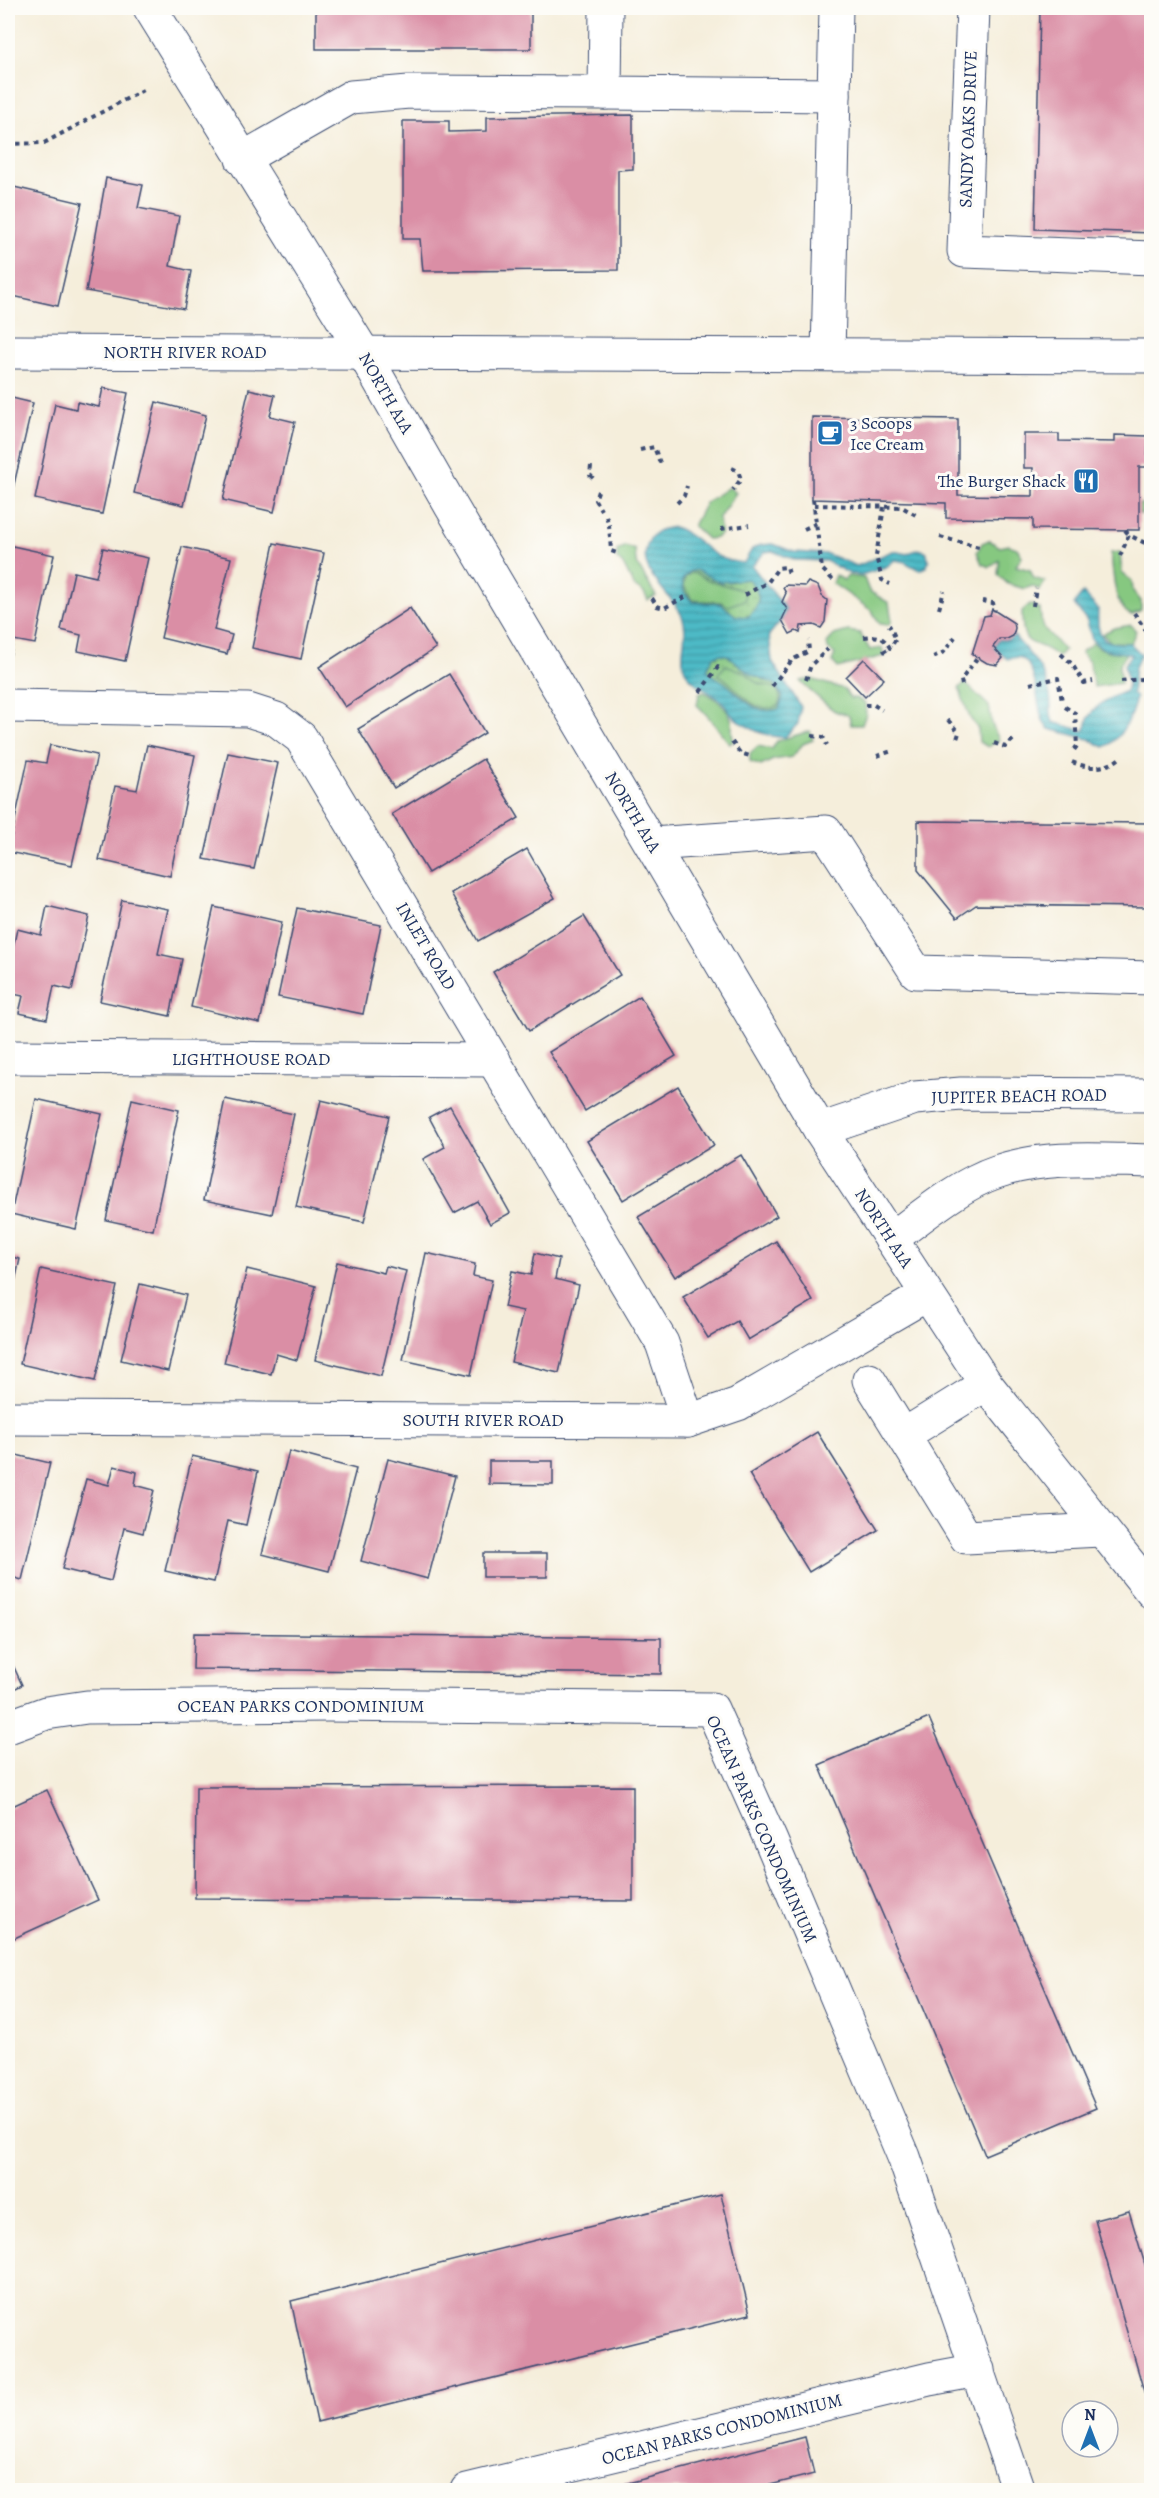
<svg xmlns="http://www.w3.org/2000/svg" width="1159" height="2498" font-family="Alegreya,serif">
<defs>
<pattern id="grass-dots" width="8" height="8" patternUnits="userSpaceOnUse" patternTransform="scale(1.5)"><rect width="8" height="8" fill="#86c880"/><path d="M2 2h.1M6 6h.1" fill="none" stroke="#6da36c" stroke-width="1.8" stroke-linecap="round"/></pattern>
<pattern id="water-rules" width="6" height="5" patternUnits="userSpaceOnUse" patternTransform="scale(1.5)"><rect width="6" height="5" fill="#4dbac6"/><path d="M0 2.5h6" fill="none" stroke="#3f98a4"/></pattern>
</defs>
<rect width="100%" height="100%" fill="#fdfcf7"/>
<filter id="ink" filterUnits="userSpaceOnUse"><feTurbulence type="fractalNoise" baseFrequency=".0167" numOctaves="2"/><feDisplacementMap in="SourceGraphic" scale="12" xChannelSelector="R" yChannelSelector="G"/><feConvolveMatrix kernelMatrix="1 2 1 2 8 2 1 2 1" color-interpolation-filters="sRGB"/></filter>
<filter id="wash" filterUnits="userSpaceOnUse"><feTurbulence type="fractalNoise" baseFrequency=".008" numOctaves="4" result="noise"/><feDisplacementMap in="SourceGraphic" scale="24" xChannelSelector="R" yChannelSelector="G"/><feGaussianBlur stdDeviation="1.35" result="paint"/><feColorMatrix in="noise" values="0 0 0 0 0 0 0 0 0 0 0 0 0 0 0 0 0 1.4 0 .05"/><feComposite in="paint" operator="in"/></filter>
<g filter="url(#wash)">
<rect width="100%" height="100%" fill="#f5eedb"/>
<g fill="url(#grass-dots)" stroke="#507c6f" stroke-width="1.5" fill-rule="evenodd">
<path d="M696 570 729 582 748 579C762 593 762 604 748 617L736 616 721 604 692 602 684 592 682 580 690 571ZM704 577 708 580 745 591 740 600 731 603 692 599Z"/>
<path d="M720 654 727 655 751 674 775 684 783 697 779 709C755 717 743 697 726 684 719 678 712 677 707 670L713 657Z"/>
</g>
<g fill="#86c880" stroke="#507c6f" stroke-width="1.5">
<polygon points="1148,436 1151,436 1151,524 1146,524 1146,514 1139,514 1139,504 1147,504"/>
<polygon points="729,487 736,493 719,518 721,534 716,538 707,539 693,526 705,503"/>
<polygon points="989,540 1000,547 1009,545 1017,548 1022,556 1016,566 1030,570 1034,578 1045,582 1040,590 1032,586 1025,589 1008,584 998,575 999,560 990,567 982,564 977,552 982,543"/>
<polygon points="625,546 635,550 636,562 656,596 648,600 644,593 634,586 624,566 617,559 617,551"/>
<path d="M1120 552 1122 573 1132 581 1133 591 1141 601V610L1132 615C1113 610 1113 569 1111 553Z"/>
<polygon points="691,573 696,573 708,580 745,591 745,600 728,606 721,602 692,600 684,586 685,577"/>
<polygon points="835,575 844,580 848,576 864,578 869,591 889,603 892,621 889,625 880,624 872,611 832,583"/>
<path d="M1030 604 1040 609 1042 626 1064 650 1058 657C1033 635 1022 655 1022 611Z"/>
<polygon points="1131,625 1136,631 1131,643 1115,642 1106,651 1127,653 1119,666 1121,683 1094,687 1089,662 1081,652 1093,643 1102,649 1111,642 1102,634 1114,628"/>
<polygon points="848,631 860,633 870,650 882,648 884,656 838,668 832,661 835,654 828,649 827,643 834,635"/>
<path d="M726 665C732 668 738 670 744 672 749 674 751 679 756 682 767 688 784 683 779 705 754 719 737 685 718 674Z"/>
<path d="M811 679 844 689 850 698H857L865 703 866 714 862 725H851L849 716C844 712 840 714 835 711 831 709 802 684 800 681Z"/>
<polygon points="965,683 989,706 992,724 999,740 988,747 979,742 978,729 970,718 959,688"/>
<path d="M704 692C714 696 728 708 732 721 733 728 730 733 734 740L730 744C718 730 711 718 697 705L699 694Z"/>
<polygon points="810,731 813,740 803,744 792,757 773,760 761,766 750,762 750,753 758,746 772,749 777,741"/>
</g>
<g fill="url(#water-rules)" stroke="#347492" stroke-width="1.5" fill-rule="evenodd">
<path d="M674 527C705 539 706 560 744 563L752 549 761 545 773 544 794 552 827 554 857 566 893 551 907 554 918 549 926 551 929 561 926 567 919 570 905 562 895 560 886 567 861 575 850 574 826 561 795 560 772 551 765 552 752 566 786 609 784 617 769 635 772 661 801 707 798 724 785 737C768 738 743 727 731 714 728 711 726 706 723 703 712 691 692 686 685 670 678 653 690 634 682 616 672 593 637 573 647 546 652 531 660 529 674 527ZM696 570 720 582 748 579C762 593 762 604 748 617L736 616 721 604 692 602 684 592 682 580 690 571ZM720 654 727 655 751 674 775 684 783 697 779 709C755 717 742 697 726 684 719 678 712 677 707 669L713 657Z"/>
<path d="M1083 593 1098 609C1096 636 1101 646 1130 643L1141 654 1135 667 1132 693 1136 698C1132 715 1121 741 1104 747L1089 739 1049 729C1034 715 1041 682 1026 661L1019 657 1007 659 994 647 999 639 1008 640 1014 636C1030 654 1046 670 1050 695 1052 705 1049 712 1053 722L1084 731C1088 726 1086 722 1089 717 1096 704 1113 696 1126 691L1128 685 1124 665 1132 654 1105 650 1092 640 1087 621 1074 604Z"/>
</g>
<g id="blocks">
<g fill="#da8ea5">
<rect x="316" y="8" width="215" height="41"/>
<polygon points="1040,8 1152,8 1152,233 1035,229"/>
<polygon points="633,115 633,169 618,170 618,270 423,271 420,239 403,239 403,121 449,121 449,132 487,131 487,117"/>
<polygon points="106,178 143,185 138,208 179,216 170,266 191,271 184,309 86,291"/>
<polygon points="14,187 82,203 58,306 8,295 8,213"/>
<polygon points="103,388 128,393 102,514 35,499 55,404 76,409 77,402 99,407"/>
<polygon points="249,389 275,395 270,416 295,422 274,512 223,500"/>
<polygon points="8,397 33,403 8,510"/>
<polygon points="156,402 206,415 184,505 134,493"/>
<polygon points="812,417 958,419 958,495 1033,496 1033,468 1024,468 1024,434 1059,434 1059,441 1115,442 1115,435 1148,436 1147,467 1139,467 1139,530 1033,529 1033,519 946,518 946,503 812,499"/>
<polygon points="274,543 324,553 301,659 252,648"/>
<polygon points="8,545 54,555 35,644 14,640 8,665"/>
<polygon points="182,547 231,558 214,630 232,635 227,654 161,638"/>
<polygon points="103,548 148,558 125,661 78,651 81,635 61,630 74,572 96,577"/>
<polygon points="808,582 818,586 822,596 827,600 825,622 821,628 814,625 801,626 800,633 796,631 790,634 782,620 787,609 782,602 786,593 783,588 785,585 805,586"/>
<polygon points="410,608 436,648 345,707 319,667"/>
<polygon points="992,609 1014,623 1015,628 1013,636 1007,639 999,639 993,647 1003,658 997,665 987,663 972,654 984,616 990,615"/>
<polygon points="864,659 884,679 865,697 846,677"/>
<polygon points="449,674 485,733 394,788 358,729"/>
<polygon points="50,745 97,755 72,865 8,852 28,760 46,763"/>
<polygon points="147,745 195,755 170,876 99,860 115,786 137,790"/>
<polygon points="228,753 278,763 254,869 204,859"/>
<polygon points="483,759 519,818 428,873 392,814"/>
<polygon points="918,821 1152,823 1152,907 976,905 957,918 918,870"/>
<polygon points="527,849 555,898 478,941 451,893"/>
<polygon points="122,900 168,909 158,954 182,959 170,1016 100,1001"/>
<polygon points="47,906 89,916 72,990 54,986 47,1019 19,1013 23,996 8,993 8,972 17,929 41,935"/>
<polygon points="214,907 282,922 260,1023 191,1007"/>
<polygon points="297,908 381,925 363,1014 278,997"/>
<polygon points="584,916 620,975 529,1031 493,972"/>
<polygon points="640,996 676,1056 585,1111 549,1052"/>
<polygon points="678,1086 714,1145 623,1200 587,1141"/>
<polygon points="36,1099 102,1114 76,1229 11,1214"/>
<polygon points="132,1099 179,1110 153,1230 106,1220"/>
<polygon points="225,1099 294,1114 272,1214 204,1200"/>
<polygon points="321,1100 389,1116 364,1222 296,1207"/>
<polygon points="450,1106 510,1213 490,1224 477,1201 454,1213 423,1159 445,1147 429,1117"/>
<polygon points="741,1155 777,1216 675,1277 638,1217"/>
<polygon points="776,1241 813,1301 748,1340 737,1321 708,1338 683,1297"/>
<polygon points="426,1253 475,1264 473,1276 492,1280 471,1375 403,1360"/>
<polygon points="535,1253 559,1259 555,1279 579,1285 559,1373 511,1362 523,1311 504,1307 512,1271 531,1275"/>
<polygon points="8,1256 20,1259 8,1313"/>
<polygon points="337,1262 384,1273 386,1266 406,1271 381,1376 315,1360"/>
<polygon points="41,1269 117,1286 95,1381 20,1364"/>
<polygon points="247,1269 316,1286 297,1360 276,1354 271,1374 224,1363"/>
<polygon points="140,1284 186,1295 168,1371 121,1360"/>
<polygon points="817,1432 878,1530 809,1572 749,1474"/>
<polygon points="289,1451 356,1469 329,1571 262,1554"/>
<polygon points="8,1453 50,1463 22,1580 8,1576"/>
<polygon points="192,1456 258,1471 246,1525 228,1521 214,1582 165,1571"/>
<polygon points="388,1459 455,1476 428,1579 361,1561"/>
<polygon points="489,1461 553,1461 553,1485 489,1484"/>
<polygon points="114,1466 137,1472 135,1485 154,1490 143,1533 124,1528 111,1581 62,1569 86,1479 109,1485"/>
<rect x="483" y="1553" width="64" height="24"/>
<polygon points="194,1633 661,1638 661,1674 193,1669"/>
<polygon points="8,1654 22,1685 8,1692"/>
<polygon points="929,1718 1096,2108 985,2155 819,1765"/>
<polygon points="633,1786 633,1901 195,1898 196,1787"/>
<polygon points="47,1790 98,1900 8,1941 8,1808"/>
<polygon points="721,2194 750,2314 317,2422 291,2301"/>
<polygon points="1129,2211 1152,2288 1151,2416 1095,2220"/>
<polygon points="805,2437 814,2474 750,2490 601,2490"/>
</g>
</g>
</g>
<g filter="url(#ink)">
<use href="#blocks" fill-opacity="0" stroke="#3c4c71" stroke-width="1.5"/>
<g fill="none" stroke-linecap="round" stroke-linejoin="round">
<defs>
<g id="minor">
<polyline points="150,8 363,352 451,506 820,1130 986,1384 1152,1592"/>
<polyline points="973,8 964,251 1152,258"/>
<polyline points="605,93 834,95"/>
<polyline points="242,159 351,97 409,92 605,93 606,8"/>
<polyline points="8,352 1152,356"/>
<polyline points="828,354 836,8"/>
<polyline points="8,706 248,710 276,719 301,738 662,1343 688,1421"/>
<polyline points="652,844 826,832 916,972 1152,978"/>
<polyline points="8,1057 494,1060"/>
<polyline points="820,1130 915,1098 961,1094 1152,1095"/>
<path d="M891 1239C921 1217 960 1184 996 1172 1045 1155 1100 1160 1152 1161"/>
<polyline points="869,1380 966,1537 1100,1530"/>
<polyline points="8,1418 688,1421 738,1404 926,1295"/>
<polyline points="904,1435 986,1384"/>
<polyline points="8,1727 46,1713 87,1707 328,1705 712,1709 771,1841 904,2157 1018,2490"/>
<polyline points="467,2490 929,2379 978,2370"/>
</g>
</defs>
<use href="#minor" stroke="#3c4c71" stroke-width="35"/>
<g stroke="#3c4c71" stroke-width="4" stroke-dasharray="4.5 4.5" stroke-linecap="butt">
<polyline points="8,144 44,143 143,90"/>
<polyline points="640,450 654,447 660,463"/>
<polyline points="591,466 590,475 596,481"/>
<polyline points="732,468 738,471 741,479 733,490"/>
<polyline points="598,491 595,500 601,510"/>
<polyline points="813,499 822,569 833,580"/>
<polyline points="677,503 684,496 687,486"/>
<polyline points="814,505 902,507 916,515"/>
<polyline points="884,507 876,556 882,580 890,584"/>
<polyline points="606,516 609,525 611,551 617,553"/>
<polyline points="721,529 749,525"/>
<polyline points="804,529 817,523"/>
<polyline points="1125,530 1129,535"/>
<polyline points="940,537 979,547"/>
<polyline points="1120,556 1129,535 1147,544 1152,554"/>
<polyline points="745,595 768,582 778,568 787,567 789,574"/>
<polyline points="652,598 657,606 664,608 689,595"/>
<polyline points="982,601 993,603 995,611"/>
<polyline points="1033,606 1036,588"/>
<polyline points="939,609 944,591"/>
<polyline points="1134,613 1152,639"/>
<path d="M864 637C877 635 883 636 890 648L896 639 889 625"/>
<polyline points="883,652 890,648"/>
<polyline points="1061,654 1072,664 1084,683 1093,681"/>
<polyline points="933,657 944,652 955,637"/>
<polyline points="806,680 811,665 828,649"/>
<polyline points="1121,681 1142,679 1152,660"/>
<polyline points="1030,684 1058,678 1062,701"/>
<polyline points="962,685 961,680 978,657"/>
<polyline points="772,686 792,660 809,651 808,640"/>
<polyline points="700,692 718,667 722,670"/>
<polyline points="865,705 874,705 882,710"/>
<polyline points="1065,707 1075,713 1077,746 1072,753"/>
<polyline points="1150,712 1152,711"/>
<polyline points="948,720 959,733 956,742"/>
<polyline points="812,736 823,737 827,745"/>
<polyline points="732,742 740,753 750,756"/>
<polyline points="994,743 1005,747 1014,739"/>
<polyline points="877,756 892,751"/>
<path d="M1072 762C1088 769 1107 770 1121 757"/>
</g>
<use href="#minor" stroke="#fff" stroke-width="33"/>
</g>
</g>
<defs>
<symbol id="cafe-square" viewBox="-11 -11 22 22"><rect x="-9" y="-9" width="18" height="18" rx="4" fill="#1f6fb2" stroke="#fdfcf7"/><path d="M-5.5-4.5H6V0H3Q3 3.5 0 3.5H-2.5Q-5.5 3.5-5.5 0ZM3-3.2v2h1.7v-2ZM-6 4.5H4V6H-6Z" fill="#fff"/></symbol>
<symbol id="restaurant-square" viewBox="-11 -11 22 22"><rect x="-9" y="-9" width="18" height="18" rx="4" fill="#1f6fb2" stroke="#fdfcf7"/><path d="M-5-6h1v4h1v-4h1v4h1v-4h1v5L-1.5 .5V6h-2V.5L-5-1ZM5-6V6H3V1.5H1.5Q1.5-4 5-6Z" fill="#fff"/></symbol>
</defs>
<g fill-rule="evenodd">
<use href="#cafe-square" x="815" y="418" width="30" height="30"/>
<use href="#restaurant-square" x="1071" y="466" width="30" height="30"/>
</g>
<g text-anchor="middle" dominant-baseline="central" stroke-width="6" stroke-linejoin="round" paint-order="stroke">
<g font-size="18" fill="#1b2f5e" stroke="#fdfcf7">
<text transform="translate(968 129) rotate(-88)">SANDY OAKS DRIVE</text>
<text x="185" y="352">NORTH RIVER ROAD</text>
<text transform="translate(386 393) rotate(60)">NORTH A1A</text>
<text transform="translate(633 812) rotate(59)">NORTH A1A</text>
<text transform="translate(426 946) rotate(59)">INLET ROAD</text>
<text x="251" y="1059">LIGHTHOUSE ROAD</text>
<text transform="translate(1019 1096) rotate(-1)">JUPITER BEACH ROAD</text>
<text transform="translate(884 1228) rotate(57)">NORTH A1A</text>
<text x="483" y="1420">SOUTH RIVER ROAD</text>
<text x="301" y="1706">OCEAN PARKS CONDOMINIUM</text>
<text transform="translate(762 1829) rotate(66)">OCEAN PARKS CONDOMINIUM</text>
<text transform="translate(722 2429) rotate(-14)">OCEAN PARKS CONDOMINIUM</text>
</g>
<g font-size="18" fill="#1b2f5e" stroke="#fdfcf7" text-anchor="start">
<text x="850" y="423">3 Scoops<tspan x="850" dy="21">Ice Cream</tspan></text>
<text x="1066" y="481" text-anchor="end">The Burger Shack</text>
</g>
</g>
<rect width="1159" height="2498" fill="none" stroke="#fdfcf7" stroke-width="30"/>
<g transform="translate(1090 2429)"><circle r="28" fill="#fdfcf7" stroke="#a3aaba" stroke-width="1.5"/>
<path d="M0-4.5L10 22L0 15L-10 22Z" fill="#1f6fb2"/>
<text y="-9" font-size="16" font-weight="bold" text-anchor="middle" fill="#1b2f5e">N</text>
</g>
</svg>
